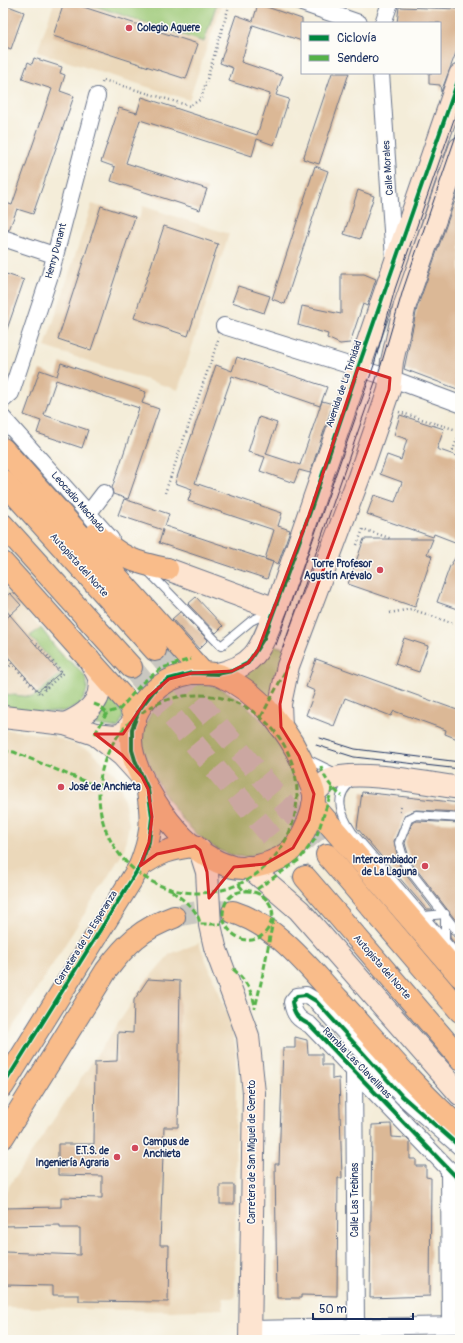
<svg xmlns="http://www.w3.org/2000/svg" width="463" height="1343" font-family="Pangolin,sans-serif">
<rect width="100%" height="100%" fill="#fdfcf7"/>
<filter id="ink" filterUnits="userSpaceOnUse"><feTurbulence type="fractalNoise" baseFrequency=".025" numOctaves="2"/><feDisplacementMap in="SourceGraphic" scale="8" xChannelSelector="R" yChannelSelector="G"/><feConvolveMatrix kernelMatrix="1 2 1 2 8 2 1 2 1" color-interpolation-filters="sRGB"/></filter>
<filter id="wash" filterUnits="userSpaceOnUse"><feTurbulence type="fractalNoise" baseFrequency=".012" numOctaves="4" result="noise"/><feDisplacementMap in="SourceGraphic" scale="16" xChannelSelector="R" yChannelSelector="G"/><feGaussianBlur stdDeviation="0.9" result="paint"/><feColorMatrix in="noise" values="0 0 0 0 0 0 0 0 0 0 0 0 0 0 0 0 0 1.4 0 .05"/><feComposite in="paint" operator="in"/></filter>
<g filter="url(#wash)">
<rect width="100%" height="100%" fill="#f4edd9"/>
<g fill="#ebd8ba">
<polygon points="54,3 222,3 189,100 37,52"/>
<polygon points="92,204 139,219 143,206 229,234 178,390 45,347"/>
<polygon points="3,585 69,661 65,712 3,706"/>
<polygon points="3,729 53,736 91,751 119,778 129,824 124,851 3,1043"/>
<polygon points="199,943 232,1025 236,1051 235,1298 223,1298 223,1309 172,1311 3,1307 3,1195 148,979 170,954"/>
</g>
<g fill="#9dc977" stroke="#5c7c6a">
<polygon points="86,3 217,3 204,42"/>
<path d="M41 628C49 638 58 653 69 661 74 665 80 669 84 675 88 682 88 689 85 696 74 722 26 710 3 706V694L33 697 62 673 30 636Z"/>
<polygon points="269,644 288,649 275,706 240,676"/>
<path d="M194 684C200 685 209 684 215 686 256 702 310 768 300 814 299 820 294 828 291 833 284 843 275 848 264 851 258 853 250 857 244 857 202 856 162 798 149 763 147 759 144 754 143 749 140 725 154 703 173 691 179 687 187 686 194 684Z"/>
<polygon points="109,694 123,714 123,718 118,728 92,724 89,719"/>
</g>
<g id="blocks">
<g fill="#dbb896">
<polygon points="64,3 71,3 198,44 186,79 53,36"/>
<polygon points="3,4 24,12 11,49 3,46"/>
<polygon points="258,4 302,19 302,41 253,25 241,62 283,76 276,95 289,99 274,145 257,139 252,156 140,120 126,163 207,189 200,210 111,181 115,167 101,162 119,108 137,113 142,97 257,135 270,94 229,81 233,68 220,63 236,15 253,21"/>
<polygon points="399,7 460,9 460,42 441,92 440,85 429,84 429,73 440,73 440,23 397,23"/>
<polygon points="34,58 62,67 60,73 65,75 60,91 74,96 33,214 17,209 9,230 3,229 3,202 12,205 52,89 22,79 28,62 32,64"/>
<polygon points="332,73 349,73 319,164 303,159"/>
<polygon points="315,166 328,171 285,304 272,299"/>
<polygon points="460,186 460,390 404,369 417,308"/>
<polygon points="358,190 374,196 360,239 344,234"/>
<polygon points="101,206 135,217 91,350 58,339"/>
<polygon points="164,226 218,244 188,336 134,318"/>
<polygon points="3,273 24,280 5,335 3,335"/>
<polygon points="341,274 364,274 376,279 367,306 363,304 350,343 340,344 327,338 328,334 298,325 302,306 341,314"/>
<polygon points="238,286 270,296 264,313 232,302"/>
<polygon points="237,357 327,387 320,406 232,376 195,483 282,513 278,526 290,530 278,564 265,559 274,530 188,501 192,489 175,483 216,365 232,371"/>
<polygon points="61,363 146,392 142,403 159,409 128,499 113,494 112,488 139,408 56,380 44,415 88,430 82,448 37,433 41,421 24,415 40,370 57,376"/>
<polygon points="322,401 333,404 310,473 299,470 294,483 260,471 265,457 248,452 259,417 277,423 266,454 300,465"/>
<polygon points="400,415 444,429 437,449 460,457 456,469 460,470 460,544 434,534 433,537 367,514 374,495 395,502 402,482 380,474 387,455 401,460 407,439 394,435"/>
<polygon points="124,499 169,514 165,526 273,562 267,579 159,543 163,530 118,515"/>
<polygon points="364,539 433,539 427,554 432,556 415,607 348,584"/>
<polygon points="460,550 460,610 437,602 450,566"/>
<polygon points="10,593 21,605 10,615 3,606 3,599"/>
<polygon points="196,597 223,626 216,633 188,604"/>
<polygon points="180,612 208,640 199,649 172,619"/>
<polygon points="10,615 60,673 38,691 3,651 3,621"/>
<polygon points="404,638 428,646 419,672 395,664"/>
<polygon points="316,659 460,711 460,740 445,734 446,730 394,711 391,716 345,698 334,726 306,715 315,691 306,687"/>
<polygon points="362,792 460,803 460,812 416,810 406,814 394,841 400,867 433,910 427,910 357,828"/>
<polygon points="417,821 460,823 460,926 410,861 405,843 412,823"/>
<polygon points="450,932 456,939 460,940 460,950 450,938"/>
<polygon points="148,979 180,981 178,1127 164,1127 162,1183 160,1245 169,1245 168,1302 79,1301 79,1295 53,1295 53,1286 4,1285 5,1252 80,1255 80,1228 60,1228 60,1225 3,1226 3,1208 61,1207 61,1197 102,1198 102,1176 58,1175 58,1144 94,1144 95,1062 117,1061 118,1032 133,1033 134,1000"/>
<polygon points="295,1037 307,1040 308,1054 322,1054 322,1065 332,1065 332,1079 339,1078 342,1178 338,1178 337,1296 301,1295 301,1298 277,1298 275,1164 279,1164 283,1048 295,1048"/>
<polygon points="391,1124 392,1137 406,1138 410,1142 410,1159 416,1159 416,1166 426,1166 426,1177 431,1178 430,1296 370,1298 372,1125"/>
<rect x="220" y="1185" width="14" height="19"/>
</g>
</g>
</g>
<g filter="url(#ink)">
<use href="#blocks" fill-opacity="0" stroke="#677289" stroke-width="1"/>
<g fill="none" stroke-linecap="round" stroke-linejoin="round">
<path stroke="#c9c7c0" stroke-width="22" stroke-dasharray="22 11" stroke-linecap="butt" d="M174 917C195 911 212 910 233 912"/>
<g stroke="#c9c7c0" stroke-width="22" stroke-dasharray="22 11" stroke-linecap="butt">
<polyline points="155,650 327,855"/>
<polyline points="131,667 305,877"/>
</g>
<defs>
<g id="lane">
<polyline points="146,569 221,646 251,621 270,612"/>
<polyline points="305,758 338,774"/>
<path d="M353 781C332 795 341 815 352 832L460 958"/>
<polyline points="460,818 416,815 408,819 399,843 405,864 460,935"/>
<polyline points="445,914 445,941"/>
<polyline points="424,916 445,914"/>
</g>
<g id="street">
<polyline points="302,3 359,23"/>
<polyline points="383,23 390,3"/>
<polyline points="381,73 394,259"/>
<polyline points="3,238 54,255"/>
<polyline points="224,326 390,378 460,404"/>
<polyline points="3,400 11,393 50,275 97,96"/>
<polyline points="3,418 111,539"/>
<polyline points="88,514 104,493"/>
<polyline points="354,1072 356,1327"/>
<path d="M460 1147 402 1096 316 1001 306 995 297 996 292 1002C294 1015 298 1019 310 1025L460 1181"/>
<polyline points="449,1169 450,1325"/>
<polyline points="250,1329 460,1325"/>
</g>
<g id="secondary">
<polyline points="167,569 276,609"/>
<path d="M217 674C258 666 262 644 276 609L460 75"/>
<polyline points="3,717 65,724 95,734 115,736 123,734 135,720"/>
<path d="M65 724C83 716 104 703 99 679 98 673 92 665 89 659"/>
<polyline points="281,727 280,704 288,666 359,477 389,390 392,361 405,305 460,148"/>
<polyline points="95,734 122,755 142,777"/>
<path d="M314 794C318 789 324 783 330 780 356 768 429 784 460 788"/>
<polyline points="200,850 207,872 210,925 215,947 248,1036 254,1093 250,1340"/>
<polyline points="249,867 299,910 460,1094"/>
</g>
<g id="primary">
<path d="M192 673C200 673 211 672 219 675 260 692 294 736 308 777 310 783 313 789 314 794 315 806 310 819 305 829 300 841 291 852 280 858 267 865 247 870 233 867 212 862 191 847 177 831 159 811 130 766 131 738 132 704 160 678 192 673Z"/>
<path d="M140 866C159 853 171 848 195 846"/>
<path d="M233 912C278 926 308 967 339 1000 378 1043 416 1089 460 1128"/>
<path d="M3 1086 140 866C151 837 153 823 148 792"/>
<path d="M3 1137 106 971C127 943 141 929 174 917"/>
</g>
<g id="highway">
<polyline points="3,449 203,673"/>
<polyline points="3,481 155,650"/>
<polyline points="3,525 131,667"/>
<path d="M96 534C119 557 135 563 167 569"/>
<polyline points="3,563 130,705 135,720"/>
<polyline points="313,805 460,976"/>
<polyline points="327,855 460,1011"/>
<polyline points="305,877 460,1058"/>
</g>
</defs>
<use href="#lane" stroke="#677289" stroke-width="10"/>
<use href="#street" stroke="#677289" stroke-width="18"/>
<use href="#secondary" stroke="#677289" stroke-width="24"/>
<use href="#primary" stroke="#677289" stroke-width="24"/>
<use href="#highway" stroke="#677289" stroke-width="24"/>
<g stroke="#677289" stroke-width="2.5" stroke-dasharray="1 3" stroke-linecap="butt">
<polyline points="102,83 103,80 190,106 201,99 230,3"/>
<polyline points="399,412 460,431 453,450 460,452"/>
<polyline points="165,493 219,338"/>
<polyline points="357,545 363,529 392,539"/>
<polyline points="390,613 411,609 455,624"/>
<polyline points="3,654 40,694 63,673 36,643"/>
<polyline points="3,671 14,663"/>
<polyline points="45,689 43,688 49,682"/>
<polyline points="400,812 401,806"/>
</g>
<use href="#lane" stroke="#fff" stroke-width="8"/>
<use href="#street" stroke="#fff" stroke-width="16"/>
<use href="#secondary" stroke="#fde4d0" stroke-width="22"/>
<use href="#primary" stroke="#f9bc8a" stroke-width="22"/>
<use href="#highway" stroke="#f9bc8a" stroke-width="22"/>
<g stroke="#1b2f5e" stroke-width="1">
<polyline points="276,645 374,365 395,289 460,102"/>
<polyline points="283,648 381,365 403,290 460,124"/>
<polyline points="320,738 355,749 460,762"/>
<polyline points="316,745 354,757 460,769"/>
</g>
<g stroke="#55b248" stroke-width="3" stroke-dasharray="6 3" stroke-linecap="butt">
<circle cx="198" cy="794" r="99"/>
<polyline points="94,704 99,706 107,713"/>
<polyline points="261,717 288,666"/>
<polyline points="95,734 107,713 120,709 142,683 162,668 191,659"/>
<polyline points="3,751 14,752 98,787"/>
<path d="M321 766C323 777 333 790 342 796"/>
<path d="M239 885 243 890C297 894 266 962 232 933 225 926 221 918 224 908 229 882 271 887 273 915 274 921 271 930 270 936 266 960 261 984 255 1008"/>
<polyline points="257,889 299,860 316,838 333,787"/>
<path d="M172 891C184 901 198 909 200 924H221"/>
<path d="M233 969C245 979 252 991 255 1006"/>
</g>
<defs>
<g id="cycleway">
<polyline points="3,1086 140,866 149,842 152,817 148,789 135,760 132,750 132,729 139,710 156,688 169,679 192,673 217,674 232,671 248,663 264,638 309,515 358,368 460,75"/>
<path d="M460 1147 402 1096 316 1001 306 995 297 996 292 1002C294 1015 298 1019 310 1025L460 1181"/>
</g>
</defs>
<use href="#cycleway" stroke="#fdfcf7" stroke-width="6"/>
<use href="#cycleway" stroke="#00873e" stroke-width="4"/>
</g>
</g>
<path fill="#d62828" fill-opacity="0.2" stroke="#d62828" stroke-width="3" stroke-linejoin="round" d="M358 368 390 378 389 390 288 666 280 704 281 727 299 756 314 794 309 820 293 848 265 864 234 867 209 898 207 872 200 850 195 846 157 854 140 866 149 842 152 817 148 789 142 777 122 755 95 734H123L148 697 169 679 192 673 232 671 248 663 258 650 309 515Z"/>
<g fill="#d1495b" stroke="#fdfcf7" stroke-width="1.5">
<circle cx="129" cy="28" r="4"/>
<circle cx="380" cy="570" r="4"/>
<circle cx="61" cy="787" r="4"/>
<circle cx="425" cy="866" r="4"/>
<circle cx="135" cy="1148" r="4"/>
<circle cx="117" cy="1157" r="4"/>
</g>
<g text-anchor="middle" dominant-baseline="central" stroke-width="3" stroke-linejoin="round" paint-order="stroke">
<g font-size="10" font-weight="bold" fill="#1b2f5e" stroke="#fdfcf7" text-anchor="start">
<text x="137" y="28">Colegio Aguere</text>
<text x="372" y="564" text-anchor="end">Torre Profesor<tspan x="372" dy="12">Agustín Arévalo</tspan></text>
<text x="69" y="787">José de Anchieta</text>
<text x="417" y="860" text-anchor="end">Intercambiador<tspan x="417" dy="12">de La Laguna</tspan></text>
<text x="143" y="1142">Campus de<tspan x="143" dy="12">Anchieta</tspan></text>
<text x="109" y="1151" text-anchor="end">E.T.S. de<tspan x="109" dy="12">Ingeniería Agraria</tspan></text>
</g>
<g font-size="10" fill="#1b2f5e" stroke="#fdfcf7">
<text transform="translate(388 168) rotate(-94)">Calle Morales</text>
<text transform="translate(56 251) rotate(-75)">Henry Dunant</text>
<text transform="translate(344 384) rotate(-71)">Avenida de La Trinidad</text>
<text transform="translate(78 502) rotate(49)">Leocadio Machado</text>
<text transform="translate(79 565) rotate(48)">Autopista del Norte</text>
<text transform="translate(86 938) rotate(-58)">Carretera de La Esperanza</text>
<text transform="translate(382 967) rotate(49)">Autopista del Norte</text>
<text transform="translate(357 1063) rotate(46)">Rambla Las Clavellinas</text>
<text transform="translate(252 1152) rotate(-90)">Carretera de San Miguel de Geneto</text>
<text transform="translate(355 1200) rotate(-90)">Calle Las Trebinas</text>
</g>
</g>
<rect width="463" height="1343" fill="none" stroke="#fdfcf7" stroke-width="16"/>
<rect x="301" y="22" width="140" height="52" fill="#fdfcf7" stroke="#a3aaba"/>
<rect x="309" y="35" width="20" height="6" fill="#00873e" stroke="#a3aaba"/>
<text x="337" y="42" font-size="12" fill="#1b2f5e">Ciclovía</text>
<rect x="309" y="55" width="20" height="6" fill="#55b248" stroke="#a3aaba"/>
<text x="337" y="62" font-size="12" fill="#1b2f5e">Sendero</text>
<path d="M313 1313v6h100v-6" fill="none" stroke="#1b2f5e" stroke-width="2"/>
<text x="319" y="1313" font-size="12" fill="#1b2f5e" stroke="#fdfcf7" stroke-width="3" paint-order="stroke">50 m</text>
</svg>
